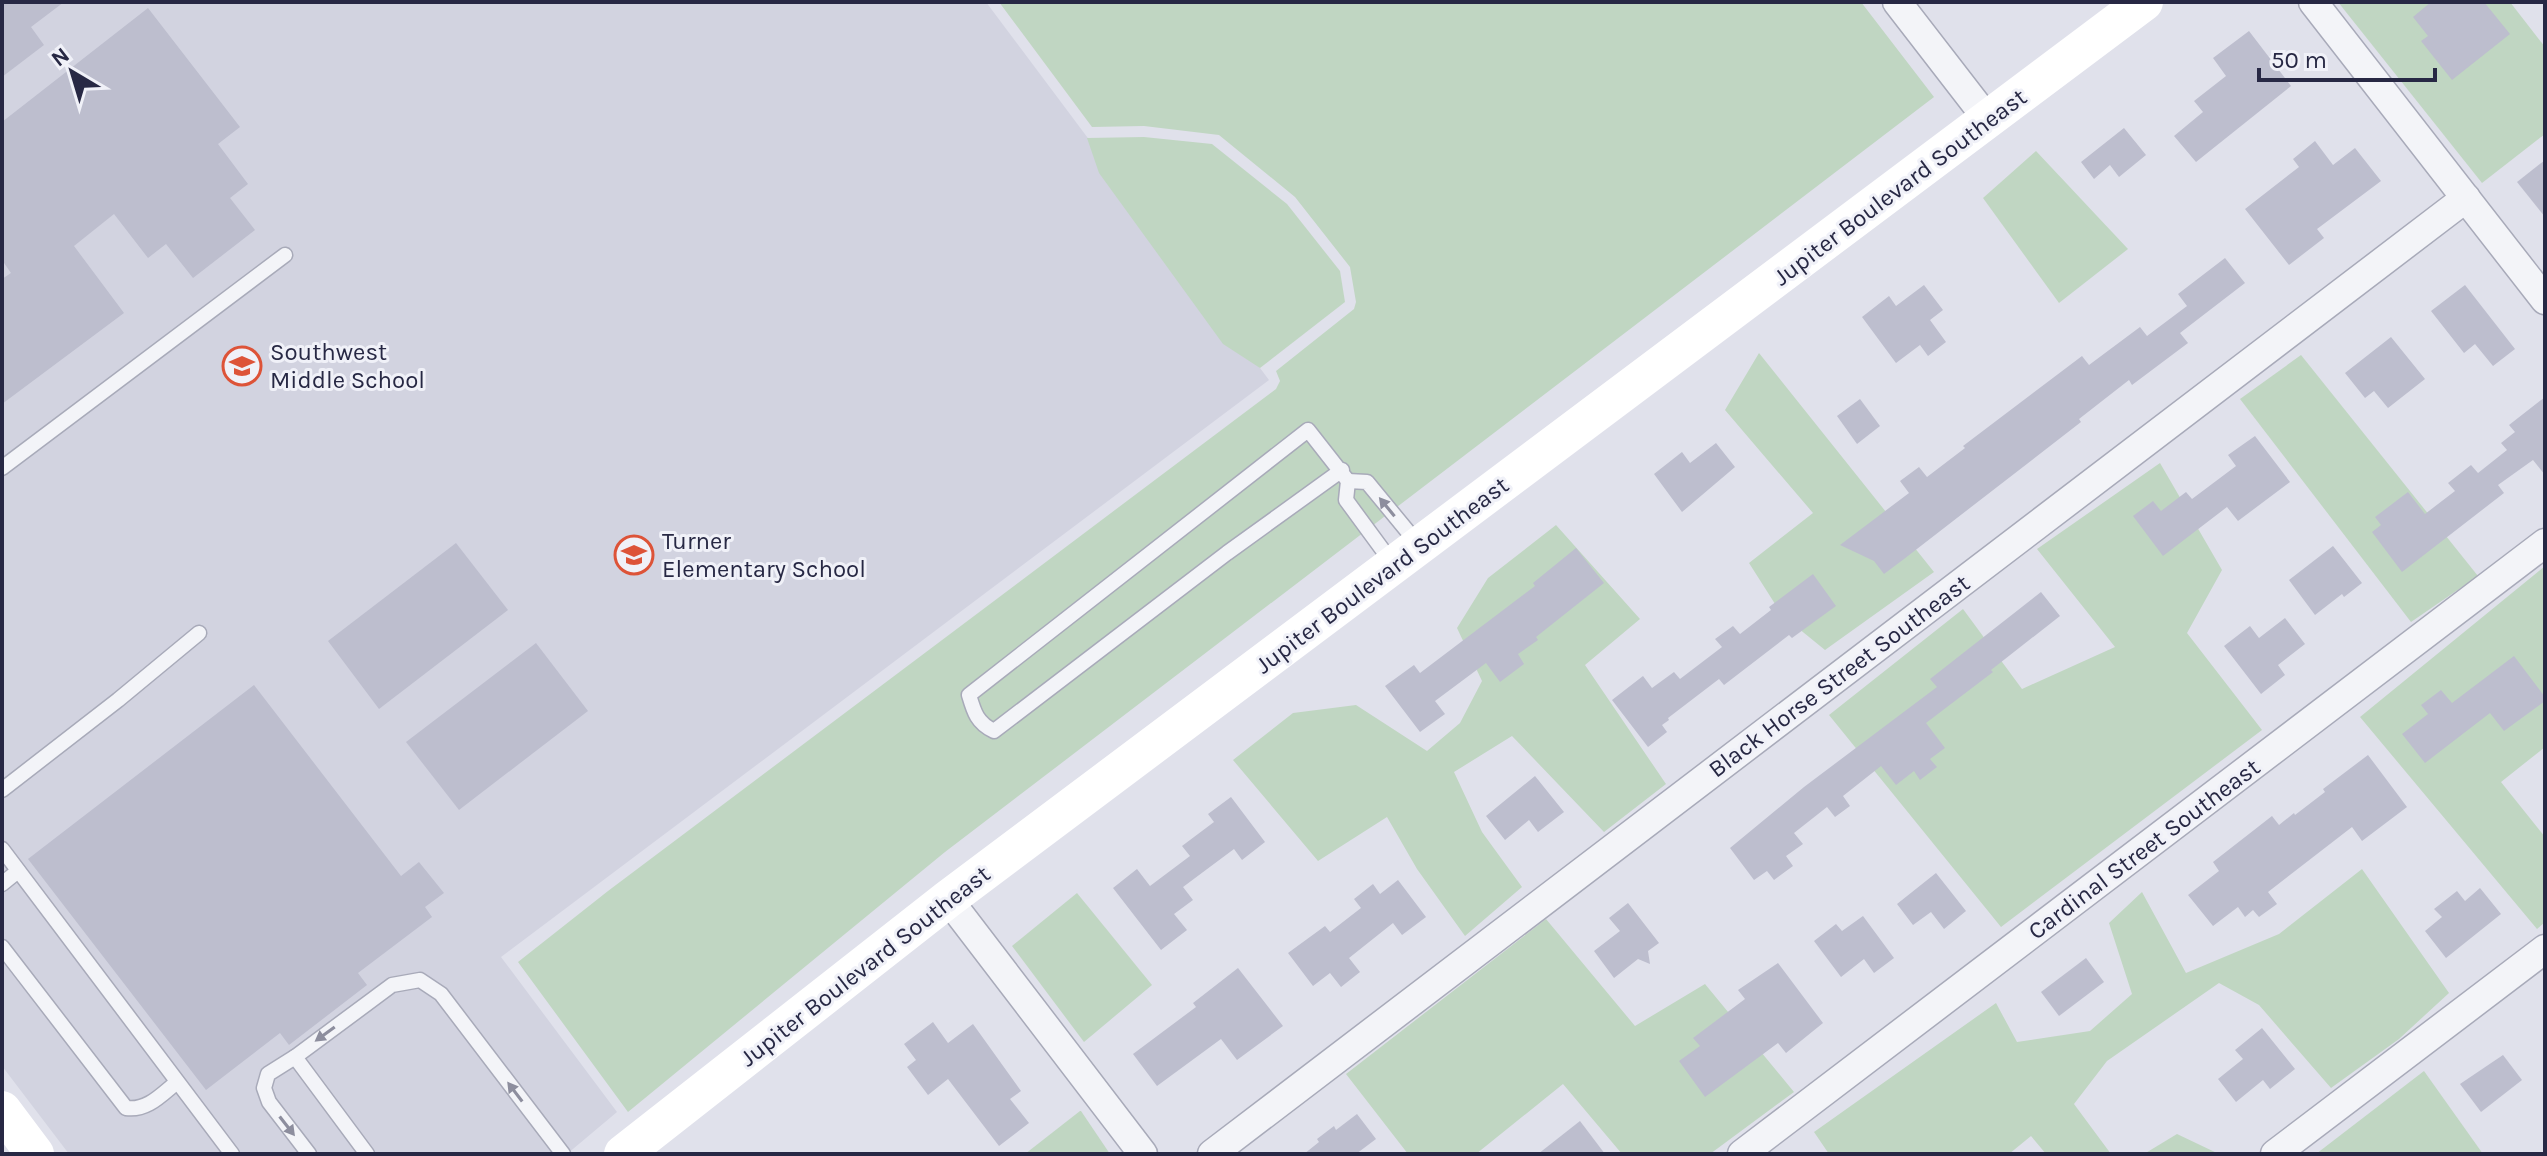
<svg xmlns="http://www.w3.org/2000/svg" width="2547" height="1156" font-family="Karla,sans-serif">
<rect width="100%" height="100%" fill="#e0e1eb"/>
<polygon fill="#d2d3e0" points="2,2 986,2 1269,380 501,957 617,1112 567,1154 69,1154 2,1066"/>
<g fill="#c0d6c2">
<polygon points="999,2 1861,2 1934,97 945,852 628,1112 518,962 608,891 1276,389 1280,381 1276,371 1354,309 1356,302 1350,267 1295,197 1219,135 1144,126 1092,127"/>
<polygon points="2338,2 2510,2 2545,47 2545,134 2482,183"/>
<polygon points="1144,137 1212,144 1287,204 1340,271 1345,302 1260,368 1223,344 1099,173 1087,138"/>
<polygon points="2036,151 2128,249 2059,303 1983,198"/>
<polygon points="1759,353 1934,572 1825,650 1782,615 1749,563 1813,513 1725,410"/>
<polygon points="2301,355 2478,576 2411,622 2240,399"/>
<polygon points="2160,463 2222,570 2187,633 2262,730 2001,927 1829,715 1963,609 2022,689 2115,647 2037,549"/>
<polygon points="1556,525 1640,619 1585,665 1666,784 1604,832 1512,736 1454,772 1482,832 1522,887 1465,936 1417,869 1387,817 1318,861 1233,760 1293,713 1356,705 1427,751 1460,723 1482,681 1457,628 1488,578"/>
<polygon points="2545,566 2545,747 2501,782 2545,837 2545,922 2537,929 2360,717"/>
<polygon points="2362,869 2449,993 2399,1039 2331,1088 2259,1005 2219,983 2107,1061 2074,1104 2111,1154 2046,1154 2031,1136 2009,1154 1829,1154 1814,1132 1996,1003 2017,1042 2090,1031 2132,994 2109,923 2142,892 2186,973 2279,934"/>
<polygon points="1077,893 1152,985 1084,1042 1012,946"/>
<polygon points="1546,919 1635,1026 1705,984 1794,1092 1710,1154 1622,1154 1563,1084 1476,1154 1408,1154 1346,1074"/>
<polygon points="2424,1071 2483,1154 2316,1154"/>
<polygon points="1081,1111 1110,1154 1025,1154 1080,1111"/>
<polygon points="2177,1134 2219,1154 2144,1154"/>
</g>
<g fill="#bdbece">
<polygon points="2,2 64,2 31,27 44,45 2,77"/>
<polygon points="2431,2 2484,2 2510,34 2452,80 2421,41 2428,36 2413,17"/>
<polygon points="148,8 240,127 218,144 248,184 230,198 255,230 193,278 166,244 148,258 114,214 74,246 124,313 2,404 2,279 11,273 2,260 2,122"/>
<polygon points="2249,31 2291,86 2196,162 2174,136 2203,112 2194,101 2226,76 2213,58"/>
<polygon points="2124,128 2146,155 2119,177 2110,165 2094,179 2081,162"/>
<polygon points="2315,141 2333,165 2355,148 2381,181 2317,229 2324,238 2289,265 2245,209 2299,167 2293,159"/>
<polygon points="2545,160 2545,217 2517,182"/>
<polygon points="2225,258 2245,283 2180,333 2188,343 2132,385 2129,380 2079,419 2081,422 1904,559 1884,574 1874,561 1840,545 1909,493 1900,481 1919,467 1927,477 1965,448 1963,446 2082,356 2089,365 2140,327 2147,336 2187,306 2178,294"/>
<polygon points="1924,285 1943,310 1930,320 1946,342 1928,356 1920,345 1896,363 1862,317 1889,296 1896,306"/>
<polygon points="2465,285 2515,349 2493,366 2475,344 2464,353 2431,311"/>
<polygon points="2391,337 2425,379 2388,408 2374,391 2365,398 2345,373"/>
<polygon points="2545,397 2545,475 2533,460 2498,485 2504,493 2402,572 2372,532 2381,525 2375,517 2408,492 2425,514 2455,491 2448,483 2471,465 2478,473 2507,450 2501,443 2515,432 2509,425"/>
<polygon points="1860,399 1880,426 1857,444 1837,416"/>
<polygon points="2255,436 2290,482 2238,521 2227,507 2163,556 2133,516 2153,501 2161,511 2186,492 2192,499 2236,466 2228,455"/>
<polygon points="1716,443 1735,467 1682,512 1654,474 1682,452 1690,463"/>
<polygon points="456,543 508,610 379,709 328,641"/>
<polygon points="2333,546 2362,583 2344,597 2342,594 2315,615 2289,580"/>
<polygon points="1576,548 1604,583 1536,637 1538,640 1518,654 1524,664 1500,682 1486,663 1435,701 1445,714 1420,732 1385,686 1414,665 1420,673 1535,586 1533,583"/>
<polygon points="1813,574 1836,606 1792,638 1789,635 1724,685 1719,679 1668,718 1669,720 1662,725 1667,732 1648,747 1612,700 1643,676 1652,688 1674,672 1680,679 1722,647 1715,639 1733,626 1740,634 1771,610 1769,607"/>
<polygon points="2041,592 2060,616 1991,670 1993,672 1926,723 1945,748 1930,759 1937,767 1920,780 1914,771 1896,785 1881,766 1843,796 1850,806 1835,817 1827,807 1794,833 1803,844 1786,856 1793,866 1774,880 1767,871 1754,880 1730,848 1804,787 1937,687 1930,679"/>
<polygon points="2285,618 2305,644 2278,665 2285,675 2261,694 2224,646 2250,626 2259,638"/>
<polygon points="536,643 588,711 459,810 406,742"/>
<polygon points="2514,656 2545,697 2545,701 2504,731 2490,713 2425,763 2402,734 2428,714 2421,705 2441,690 2452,703"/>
<polygon points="254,685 401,876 419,862 444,893 425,907 432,917 358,973 367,985 289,1045 280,1033 206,1090 28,859"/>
<polygon points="2368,755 2407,807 2362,841 2352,827 2268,892 2277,904 2259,917 2253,910 2245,917 2238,907 2213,926 2188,895 2219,871 2213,862 2272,816 2279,825 2294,813 2295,815 2325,792 2323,789"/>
<polygon points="1535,776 1564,812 1538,832 1529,820 1505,840 1486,816"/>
<polygon points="1231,797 1265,842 1242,860 1234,849 1183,887 1193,900 1174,914 1187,930 1161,950 1113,888 1137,869 1150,886 1190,856 1182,846 1214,822 1208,814"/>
<polygon points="1936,873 1966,911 1944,929 1931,912 1913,925 1897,904"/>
<polygon points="1398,880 1426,917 1402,935 1393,923 1349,958 1360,972 1341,987 1330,973 1313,986 1288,953 1325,926 1330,932 1361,908 1354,899 1373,884 1380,894"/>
<polygon points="2480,888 2501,914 2446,958 2425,931 2442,917 2434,909 2457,891 2465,901"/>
<polygon points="1628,903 1659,943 1648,951 1650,964 1638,959 1614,978 1594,951 1620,931 1609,918"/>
<polygon points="1863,916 1894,958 1874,973 1864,959 1841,977 1814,941 1836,924 1842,931"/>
<polygon points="2086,958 2104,982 2059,1016 2041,992"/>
<polygon points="1778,963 1823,1023 1786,1053 1778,1043 1705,1097 1679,1061 1700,1046 1693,1038 1745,999 1738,990"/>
<polygon points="1238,968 1283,1026 1237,1060 1221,1039 1157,1086 1133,1054 1196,1007 1193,1003"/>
<polygon points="933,1022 948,1043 973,1024 1021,1091 1010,1099 1029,1123 999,1146 948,1079 928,1095 907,1067 916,1060 904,1044"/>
<polygon points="2262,1028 2295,1069 2270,1089 2263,1080 2236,1102 2218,1079 2243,1059 2235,1050"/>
<polygon points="2503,1055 2522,1080 2481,1112 2460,1084"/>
<polygon points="1357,1114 1376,1139 1356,1154 1304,1154 1319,1142 1317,1139 1334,1126 1336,1130"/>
<polygon points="1580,1121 1605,1154 1538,1154"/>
</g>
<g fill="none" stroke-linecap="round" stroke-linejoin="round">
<defs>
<g id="lane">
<polyline points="2,468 285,255"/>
<path d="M1342 470 1227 553 994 731C977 723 974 712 969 695L1308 430 1348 481 1346 500 1393 564"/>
<polyline points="1348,481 1367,482 1418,544"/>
<polyline points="2,790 118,700 199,633"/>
<polyline points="2,849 232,1154"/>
<polyline points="2,884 18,871"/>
<path d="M2 947 126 1108C147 1111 161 1095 177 1082"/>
<polyline points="295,1057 268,1074 264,1088 269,1102 309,1154"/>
<polyline points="367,1154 295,1057 392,985 420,980 441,994 563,1154"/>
</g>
<g id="street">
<polyline points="1897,2 1989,121"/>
<polyline points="2313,2 2545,300"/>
<polyline points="948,899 1143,1154"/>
<polyline points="1212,1154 2466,198"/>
<polyline points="1742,1154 2545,543"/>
<polyline points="2275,1154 2545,949"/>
</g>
</defs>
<use href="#lane" stroke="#a8aab9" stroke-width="17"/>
<use href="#street" stroke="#a8aab9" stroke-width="31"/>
<use href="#lane" stroke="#f3f4f8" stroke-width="14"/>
<use href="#street" stroke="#f3f4f8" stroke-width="28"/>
<g stroke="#fff" stroke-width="38">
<polyline points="2,1110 35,1154"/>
<polyline points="623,1154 948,899 2144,2"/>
</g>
</g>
<defs><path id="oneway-solid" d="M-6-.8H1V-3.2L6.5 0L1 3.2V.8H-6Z" transform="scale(2)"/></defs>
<g fill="#8d8e9e">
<use href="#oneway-solid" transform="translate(1387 507) rotate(-129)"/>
<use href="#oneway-solid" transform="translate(325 1034) rotate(144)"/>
<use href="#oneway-solid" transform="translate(515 1092) rotate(-127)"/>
<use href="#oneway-solid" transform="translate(287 1126) rotate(52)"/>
</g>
<defs>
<symbol id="school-ring" viewBox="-11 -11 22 22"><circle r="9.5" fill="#f0f1f8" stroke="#dd5338" stroke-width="1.5"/><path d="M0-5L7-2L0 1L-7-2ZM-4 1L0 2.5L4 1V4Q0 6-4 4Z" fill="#dd5338"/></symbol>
</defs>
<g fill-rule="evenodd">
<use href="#school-ring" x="220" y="344" width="44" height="44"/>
<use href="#school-ring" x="612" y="533" width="44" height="44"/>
</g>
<g text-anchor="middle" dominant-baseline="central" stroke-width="6" stroke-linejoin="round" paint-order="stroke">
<g font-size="24" fill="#272844" stroke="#f0f1f8">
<text transform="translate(1900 187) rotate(-37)">Jupiter Boulevard Southeast</text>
<text transform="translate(1382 575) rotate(-37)">Jupiter Boulevard Southeast</text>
<text transform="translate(1839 676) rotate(-37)">Black Horse Street Southeast</text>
<text transform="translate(2144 849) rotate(-37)">Cardinal Street Southeast</text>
<text transform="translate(865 966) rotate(-38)">Jupiter Boulevard Southeast</text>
</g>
<g font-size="24" fill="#272844" stroke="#f0f1f8" text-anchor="start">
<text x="270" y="352">Southwest<tspan x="270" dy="28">Middle School</tspan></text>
<text x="662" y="541">Turner<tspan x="662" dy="28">Elementary School</tspan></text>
</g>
</g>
<rect width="2547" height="1156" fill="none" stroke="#272844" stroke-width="8"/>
<g transform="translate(72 72) rotate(322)" stroke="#f0f1f8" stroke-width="6" paint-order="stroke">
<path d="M0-6L14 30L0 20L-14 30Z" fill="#272844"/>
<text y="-12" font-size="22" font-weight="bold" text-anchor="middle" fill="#272844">N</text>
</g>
<path d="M2259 68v12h176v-12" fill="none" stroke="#272844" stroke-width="4"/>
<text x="2271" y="68" font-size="24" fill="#272844" stroke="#f0f1f8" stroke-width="6" paint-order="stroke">50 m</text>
</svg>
